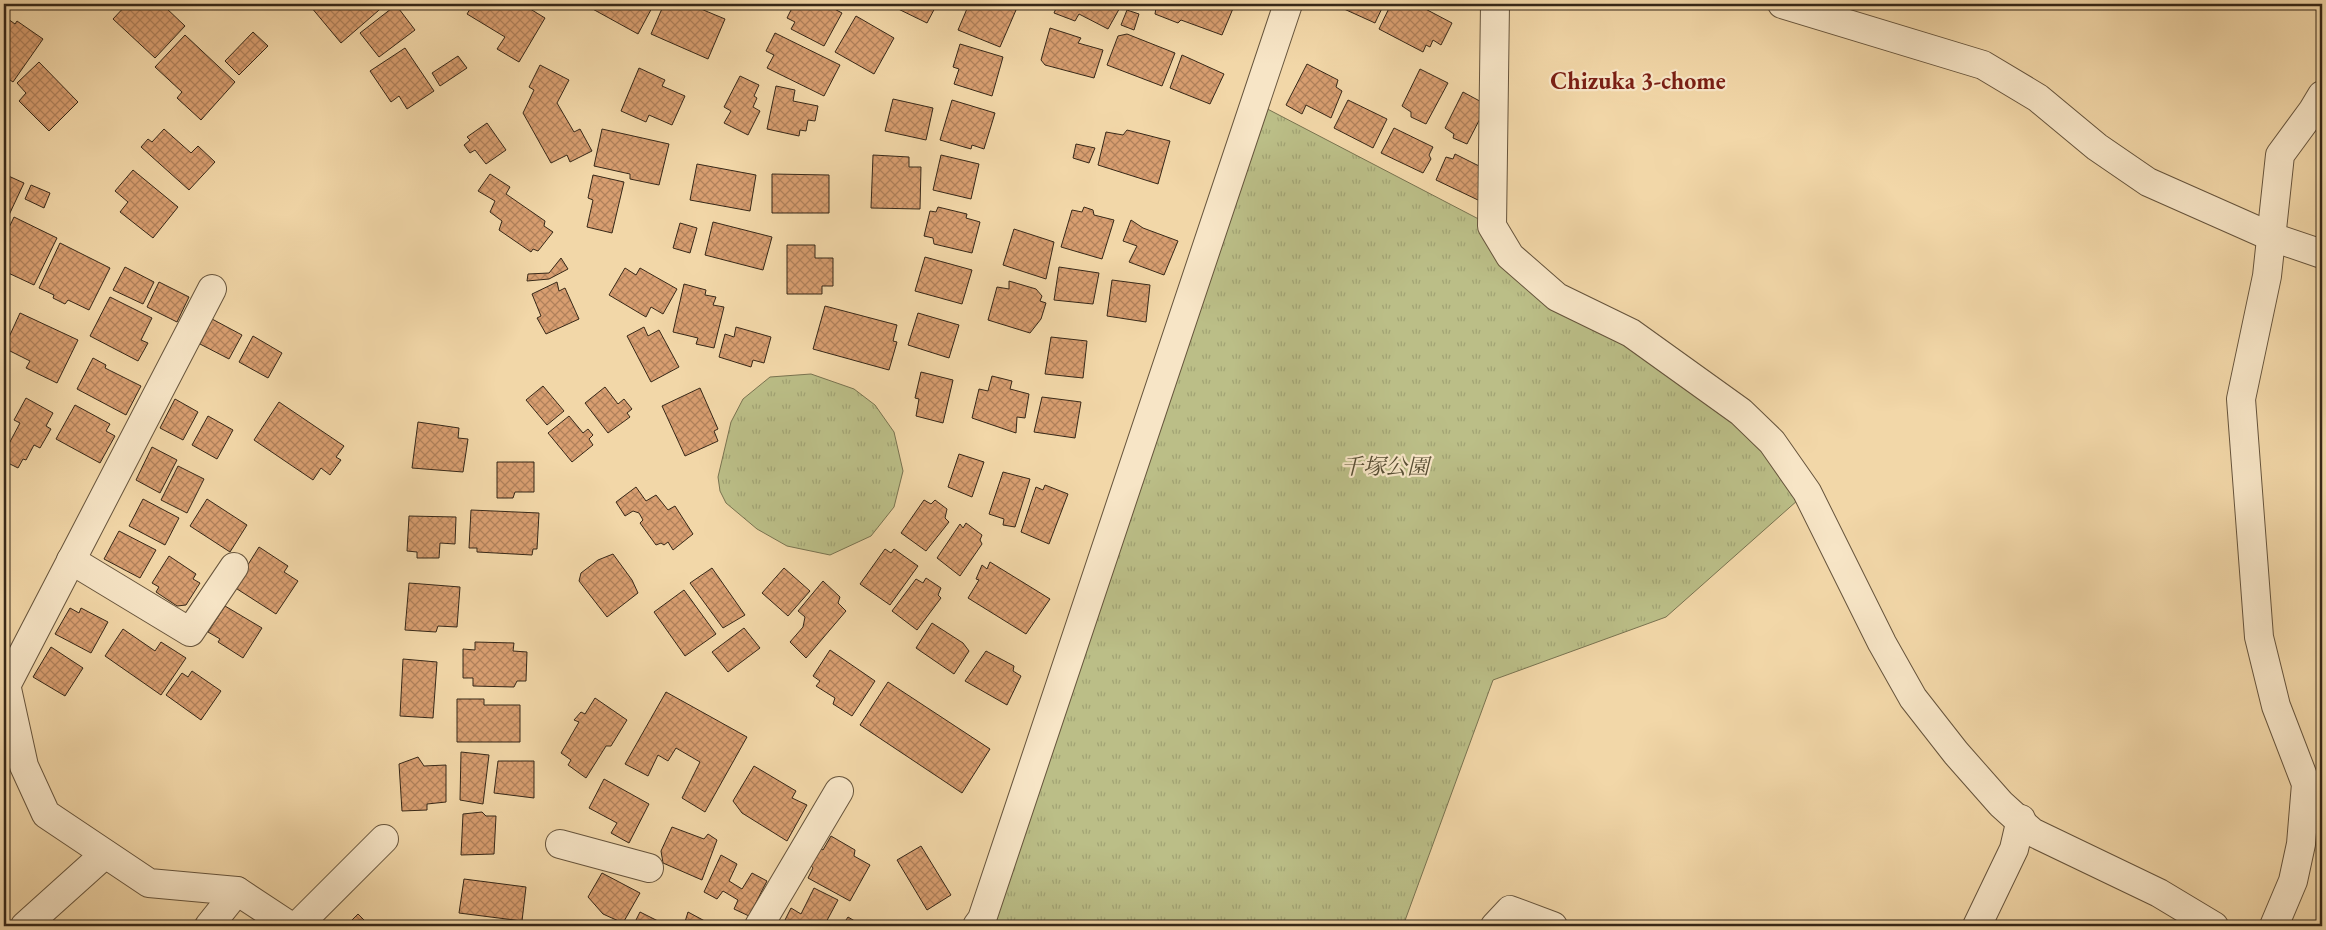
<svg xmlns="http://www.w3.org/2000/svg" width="2326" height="930" font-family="'EB Garamond','Noto Serif JP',serif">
<defs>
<pattern id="grass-tufts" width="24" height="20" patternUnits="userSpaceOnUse" patternTransform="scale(1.25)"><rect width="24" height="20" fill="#bbbe87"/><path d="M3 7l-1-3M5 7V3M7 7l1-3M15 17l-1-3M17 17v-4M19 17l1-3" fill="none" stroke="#a1a374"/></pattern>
<pattern id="building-cross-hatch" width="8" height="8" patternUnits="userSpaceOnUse" patternTransform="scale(1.25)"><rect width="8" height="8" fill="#d89e70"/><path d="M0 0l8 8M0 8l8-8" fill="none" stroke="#b0815b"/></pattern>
</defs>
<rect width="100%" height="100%" fill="#f2d7a8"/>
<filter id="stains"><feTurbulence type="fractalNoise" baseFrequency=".004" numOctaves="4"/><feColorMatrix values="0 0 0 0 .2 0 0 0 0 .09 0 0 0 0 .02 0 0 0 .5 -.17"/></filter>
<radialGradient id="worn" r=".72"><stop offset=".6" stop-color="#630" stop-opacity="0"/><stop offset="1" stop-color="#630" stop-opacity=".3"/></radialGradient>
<g fill="url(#grass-tufts)" stroke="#797350">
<polygon points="1254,102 1492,226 1510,256 1680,366 1807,492 1666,617 1493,680 1403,926 987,926"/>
<polygon points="811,374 854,389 875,405 894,432 903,471 894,507 871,536 830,555 787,546 757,529 726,503 720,491 718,477 731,422 743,399 770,377"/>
</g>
<g fill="url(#building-cross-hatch)" stroke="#372818">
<polygon points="127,4 166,4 164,6 185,26 155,58 113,19"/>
<polygon points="315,4 386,4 341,43 311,7"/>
<polygon points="473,4 522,4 545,18 519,62 497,49 505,37 467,14"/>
<polygon points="591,4 654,4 638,34 589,7"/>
<polygon points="664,4 689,4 725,19 708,59 651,34"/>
<polygon points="794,4 825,4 842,13 824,46 791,29 795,22 787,18"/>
<polygon points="888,4 937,4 927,23"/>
<polygon points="969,4 1001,4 1016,10 1000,47 958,30"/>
<polygon points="1058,4 1122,4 1108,29 1079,14 1075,21 1054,13"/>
<polygon points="1142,4 1230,4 1234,6 1222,35 1181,20 1178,23 1155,14 1156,8"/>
<polygon points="1333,4 1384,4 1375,23"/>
<polygon points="1391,4 1416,4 1452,23 1441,45 1433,40 1430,47 1426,45 1423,52 1379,29"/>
<polygon points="396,5 415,30 379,57 360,33"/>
<polygon points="1127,10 1139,14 1134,30 1121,25"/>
<polygon points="4,16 15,24 17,21 43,39 13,82 4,76"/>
<polygon points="856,16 894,38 874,74 835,52"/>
<polygon points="1050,28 1081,38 1078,43 1103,50 1094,78 1045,65 1041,60"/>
<polygon points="253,32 268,46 239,75 225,61"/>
<polygon points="775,33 840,65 824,96 767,68 774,55 766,51"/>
<polygon points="1127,34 1175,53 1162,86 1107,65 1118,36"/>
<polygon points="185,35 235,82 201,120 177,98 182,92 155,67"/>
<polygon points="960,44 1003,57 992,96 954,84 959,69 953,67"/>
<polygon points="405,48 434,91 407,109 399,96 391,102 370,71"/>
<polygon points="1182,55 1224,74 1210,104 1170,88"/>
<polygon points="458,56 467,68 440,86 432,73"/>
<polygon points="39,62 78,102 49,131 19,101 26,93 17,83"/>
<polygon points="1307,64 1338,80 1336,87 1342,91 1331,118 1306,105 1302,114 1286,105"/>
<polygon points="540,65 569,80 557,103 574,132 580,129 592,151 570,162 567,155 551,163 523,113 534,90 529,87"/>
<polygon points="639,68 665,80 662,86 685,96 672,125 649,115 646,122 621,111"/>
<polygon points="1420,69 1448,83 1426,124 1411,117 1411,112 1402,106"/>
<polygon points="740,76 759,85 754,96 757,98 753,107 760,111 748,135 724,123 731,111 724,107"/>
<polygon points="776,86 795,90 793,101 818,106 815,121 808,120 806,131 800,130 799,136 767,129"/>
<polygon points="1463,92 1487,105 1467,144 1453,138 1454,134 1445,128"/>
<polygon points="893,99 933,108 926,140 885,131"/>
<polygon points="952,100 995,113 984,149 972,145 971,149 940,140"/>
<polygon points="1348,100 1387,119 1373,148 1334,128"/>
<polygon points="487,123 506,150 486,164 475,150 470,153 464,145 470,140 467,137"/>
<polygon points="1394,128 1433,147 1429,155 1431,159 1423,173 1381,153"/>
<polygon points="164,129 191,153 198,146 215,162 189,190 141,147 148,139 152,142"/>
<polygon points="602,129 669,144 659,185 630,179 630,174 594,166"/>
<polygon points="1127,130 1170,141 1158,184 1098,165 1106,132 1123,135"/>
<polygon points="1076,144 1095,148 1089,163 1073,158"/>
<polygon points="1455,154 1489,171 1487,186 1478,200 1436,180 1446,157 1453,159"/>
<polygon points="873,155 909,157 909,167 921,167 920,209 871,208"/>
<polygon points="941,155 979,164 971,199 933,190"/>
<polygon points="697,164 756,175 750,211 690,200"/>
<polygon points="133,170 178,207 153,238 120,212 128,202 115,191"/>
<polygon points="4,174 24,183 9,215 4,213"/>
<polygon points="490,174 510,187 506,194 545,221 544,226 553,232 538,251 533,249 531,252 499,230 502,221 490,212 495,201 478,191"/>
<polygon points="772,174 829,175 829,213 772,213"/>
<polygon points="593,175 624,182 612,233 587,227 593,200 588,198"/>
<polygon points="31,185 50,193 44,208 25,199"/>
<polygon points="938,207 967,214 966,218 980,222 972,253 934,244 933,238 924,236 930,211 936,212"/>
<polygon points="1084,207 1093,210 1094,215 1114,220 1102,259 1061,247 1072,210 1082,212"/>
<polygon points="14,217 57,238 34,285 4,271 4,238"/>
<polygon points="1131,220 1143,228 1178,241 1164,275 1129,262 1137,246 1123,241"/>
<polygon points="713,222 772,237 763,270 705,255"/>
<polygon points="680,223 697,228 690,253 673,248"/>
<polygon points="1014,229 1054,242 1046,279 1003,265"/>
<polygon points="60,243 110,268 89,310 68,300 65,304 53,298 54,295 39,288"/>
<polygon points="787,245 815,245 815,258 833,258 833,286 822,286 822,294 787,294"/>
<polygon points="925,257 972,270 962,304 915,291"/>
<polygon points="561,258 568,269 549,279 527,281 528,274 549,273"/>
<polygon points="125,267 154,282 143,304 113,290"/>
<polygon points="1059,267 1099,273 1093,304 1054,300"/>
<polygon points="625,268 636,275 640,268 677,289 663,314 651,307 646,317 609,295"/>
<polygon points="1112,280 1150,285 1146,322 1107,316"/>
<polygon points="1009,281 1036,289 1042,296 1040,301 1046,303 1041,319 1030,333 988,320 997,287 1009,289"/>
<polygon points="159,282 189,297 177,322 147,307"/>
<polygon points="557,282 559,291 565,288 579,319 546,334 537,318 541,316 532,294"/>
<polygon points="684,284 706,290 705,295 716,297 713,305 724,307 714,348 696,344 698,338 673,332"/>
<polygon points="110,297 152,318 141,340 148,343 138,361 90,336"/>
<polygon points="825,306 897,325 893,341 897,342 889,370 813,349"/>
<polygon points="20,313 78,340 57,383 26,368 30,361 4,348"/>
<polygon points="918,313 959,325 949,358 908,345"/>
<polygon points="212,319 242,335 229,359 200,344"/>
<polygon points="644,327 648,336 659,330 679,367 651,382 627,336"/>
<polygon points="736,327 771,337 764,363 753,360 751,367 719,357 725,334 734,337"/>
<polygon points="253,336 282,353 268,378 239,362"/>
<polygon points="1051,337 1087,341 1083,378 1045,374"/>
<polygon points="93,358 106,365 105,368 141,386 126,415 77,389"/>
<polygon points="921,372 953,380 943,423 916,416 919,399 915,398"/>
<polygon points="992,376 1012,381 1010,389 1029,394 1025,418 1017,417 1016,433 972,418 979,389 988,391"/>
<polygon points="543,386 564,411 547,425 526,400"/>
<polygon points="605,387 618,404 624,399 632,409 627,413 630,417 608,433 585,403"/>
<polygon points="700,388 718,429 714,431 718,441 685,456 662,406"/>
<polygon points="1042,397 1081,402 1075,438 1034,432"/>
<polygon points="26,398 53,413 46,426 51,429 40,448 34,445 26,460 23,459 18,468 4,461 4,453 20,423 14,420"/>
<polygon points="175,399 198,412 183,440 160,428"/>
<polygon points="279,402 344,446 336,457 341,460 330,475 321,468 313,480 254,440"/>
<polygon points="75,405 110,424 106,431 115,436 100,463 56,439"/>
<polygon points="208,416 233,430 217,459 192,445"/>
<polygon points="569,416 583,433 588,429 593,435 589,439 593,445 572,462 548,433"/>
<polygon points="418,422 459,428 458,438 468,439 463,472 412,468"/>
<polygon points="152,447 177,460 160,493 136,480"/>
<polygon points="959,454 984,462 972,497 948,487"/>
<polygon points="497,462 534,462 534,492 515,492 513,498 497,498"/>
<polygon points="178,466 204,479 187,513 161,500"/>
<polygon points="1003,472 1030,479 1015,527 1003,525 1004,519 989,514"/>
<polygon points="1045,485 1068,494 1049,544 1021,532 1036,487 1043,490"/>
<polygon points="636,487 646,501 656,495 668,510 675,506 693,534 673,550 668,542 664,545 661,543 656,545 640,523 643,520 639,513 633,511 625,516 616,502"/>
<polygon points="143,499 179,518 165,545 129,526"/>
<polygon points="207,499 247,525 230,552 190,526"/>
<polygon points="924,500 931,504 935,500 947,509 945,518 949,522 926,551 901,533"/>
<polygon points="471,510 539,513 537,549 533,549 532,555 477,552 477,548 469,548"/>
<polygon points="409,516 456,517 455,544 440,543 439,558 417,558 417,552 407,551"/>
<polygon points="966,523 982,535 980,540 982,544 960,576 937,558 960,524 963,528"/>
<polygon points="119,531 156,550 140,578 104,559"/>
<polygon points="259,547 288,566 284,572 298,581 276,614 234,587"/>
<polygon points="885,549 891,553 894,549 918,566 890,605 860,584"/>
<polygon points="613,554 632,580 638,593 607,617 579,581 581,573 598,560"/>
<polygon points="169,556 196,574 193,579 200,583 186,605 177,606 156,592 159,587 152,583"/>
<polygon points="990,562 1050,599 1026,634 968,598 979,580 976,579 982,565 987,569"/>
<polygon points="712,568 745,615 723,628 690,583"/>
<polygon points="784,568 810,591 788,616 762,593"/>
<polygon points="926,578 941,588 938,595 941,598 917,630 892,611 916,579 923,583"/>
<polygon points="823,581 840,597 838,603 846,611 806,658 790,642 803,627 805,617 798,611"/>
<polygon points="409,583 460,587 457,627 438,626 436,632 405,630"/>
<polygon points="684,590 716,634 685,656 654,612"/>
<polygon points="225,606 262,628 243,658 218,642 220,639 208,632"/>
<polygon points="70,608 79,613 81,608 108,622 91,653 55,634"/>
<polygon points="932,623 963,643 969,651 954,674 916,648"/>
<polygon points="744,628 760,648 728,672 712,652"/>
<polygon points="123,629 155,651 161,642 186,658 161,695 105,656"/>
<polygon points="475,642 514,643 513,651 527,652 526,681 517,681 514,687 473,686 473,678 463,678 463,649 475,650"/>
<polygon points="51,647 83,668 65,696 33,677"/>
<polygon points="830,650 875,681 852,716 833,704 835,698 816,686 820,681 813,676"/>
<polygon points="986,651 1014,666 1013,671 1021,676 1007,705 965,681"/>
<polygon points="403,659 437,662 433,718 400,716"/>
<polygon points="192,671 221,691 201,720 166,695 182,673 188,677"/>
<polygon points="888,682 990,749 962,793 860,725"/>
<polygon points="666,692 747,737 705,812 682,798 700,762 676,748 668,761 658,755 648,776 625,764"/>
<polygon points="595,698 627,720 611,746 606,746 586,778 568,765 571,760 561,753 579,722 574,720 581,712 585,714"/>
<polygon points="457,699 484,699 484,705 520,705 520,742 457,742"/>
<polygon points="461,752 489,755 483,804 460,800"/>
<polygon points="418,757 424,766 446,765 446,802 427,804 427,810 402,811 399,764"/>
<polygon points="498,761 534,761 534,798 494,793"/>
<polygon points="754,766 796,791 792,798 807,805 787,841 742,813 733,801"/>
<polygon points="604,779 649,804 629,843 611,833 617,823 589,808"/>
<polygon points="482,812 486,816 496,816 494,854 461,855 463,814"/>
<polygon points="672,827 704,839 708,834 717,840 702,880 663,863 661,851"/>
<polygon points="831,836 855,850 854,856 870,865 850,901 808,878 813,868 808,862 817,847 823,850"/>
<polygon points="921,846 951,895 927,910 897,860"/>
<polygon points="721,855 737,864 729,881 742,889 752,873 767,881 749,916 734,909 738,900 723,891 717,899 704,892"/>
<polygon points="602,873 640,893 623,923 603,914 588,897"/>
<polygon points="464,879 526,887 522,921 459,913"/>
<polygon points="814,888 838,900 824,926 782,926 791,908 801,914"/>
<polygon points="640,912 668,926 633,926"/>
<polygon points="688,912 714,926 684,925"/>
<polygon points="358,914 370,926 346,926"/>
<polygon points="848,917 863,926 842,926"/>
</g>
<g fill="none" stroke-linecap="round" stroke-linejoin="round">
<defs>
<g id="minor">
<polyline points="1495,4 1492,226 1510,256 1557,297 1631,333 1741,412 1772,442 1807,492 1882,643 1913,698 1956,753 2001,804 2032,832 2159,893 2214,926"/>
<polyline points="1782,4 1983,65 2038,98 2097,147 2148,182 2272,237 2322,254"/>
<polyline points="71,560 190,632 234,567"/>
<polyline points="4,675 24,766 46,814 149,883 237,891 290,926"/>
<polyline points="6,686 212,289"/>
<polyline points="560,844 649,868"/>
<polyline points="25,926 105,854"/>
<polyline points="209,926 237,891"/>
<polyline points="297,926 384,839"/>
<polyline points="759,926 839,791"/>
<polyline points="1495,926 1510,910 1553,926"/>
<polyline points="1977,926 2014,849 2021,819"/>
<polyline points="2274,926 2293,881 2301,844 2306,784 2276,706 2259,637 2241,399 2267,276 2280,155 2313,110 2322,95"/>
</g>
<polyline id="tertiary" points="977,926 982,919 1288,4"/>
</defs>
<use href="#minor" stroke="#66543c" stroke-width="30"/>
<use href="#tertiary" stroke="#66543c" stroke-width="30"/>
<use href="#minor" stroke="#f7e5c6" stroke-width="28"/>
<use href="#tertiary" stroke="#f7e5c6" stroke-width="28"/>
</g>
<g text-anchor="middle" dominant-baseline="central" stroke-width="4.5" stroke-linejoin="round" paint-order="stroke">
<g font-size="22" font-style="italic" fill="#584e34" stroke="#f7e5c6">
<text x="1385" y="466">千塚公園</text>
</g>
<g font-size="24" font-weight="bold" fill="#7a1f14" stroke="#f7e5c6">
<text x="1638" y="80">Chizuka 3-chome</text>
</g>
</g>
<rect width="2326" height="930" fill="none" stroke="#f2d7a8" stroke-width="20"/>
<rect x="5" y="5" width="2316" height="920" fill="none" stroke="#372818" stroke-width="2.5"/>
<rect x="10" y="10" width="2306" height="910" fill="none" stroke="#372818"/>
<rect width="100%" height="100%" filter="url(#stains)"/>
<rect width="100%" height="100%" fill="url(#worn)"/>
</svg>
